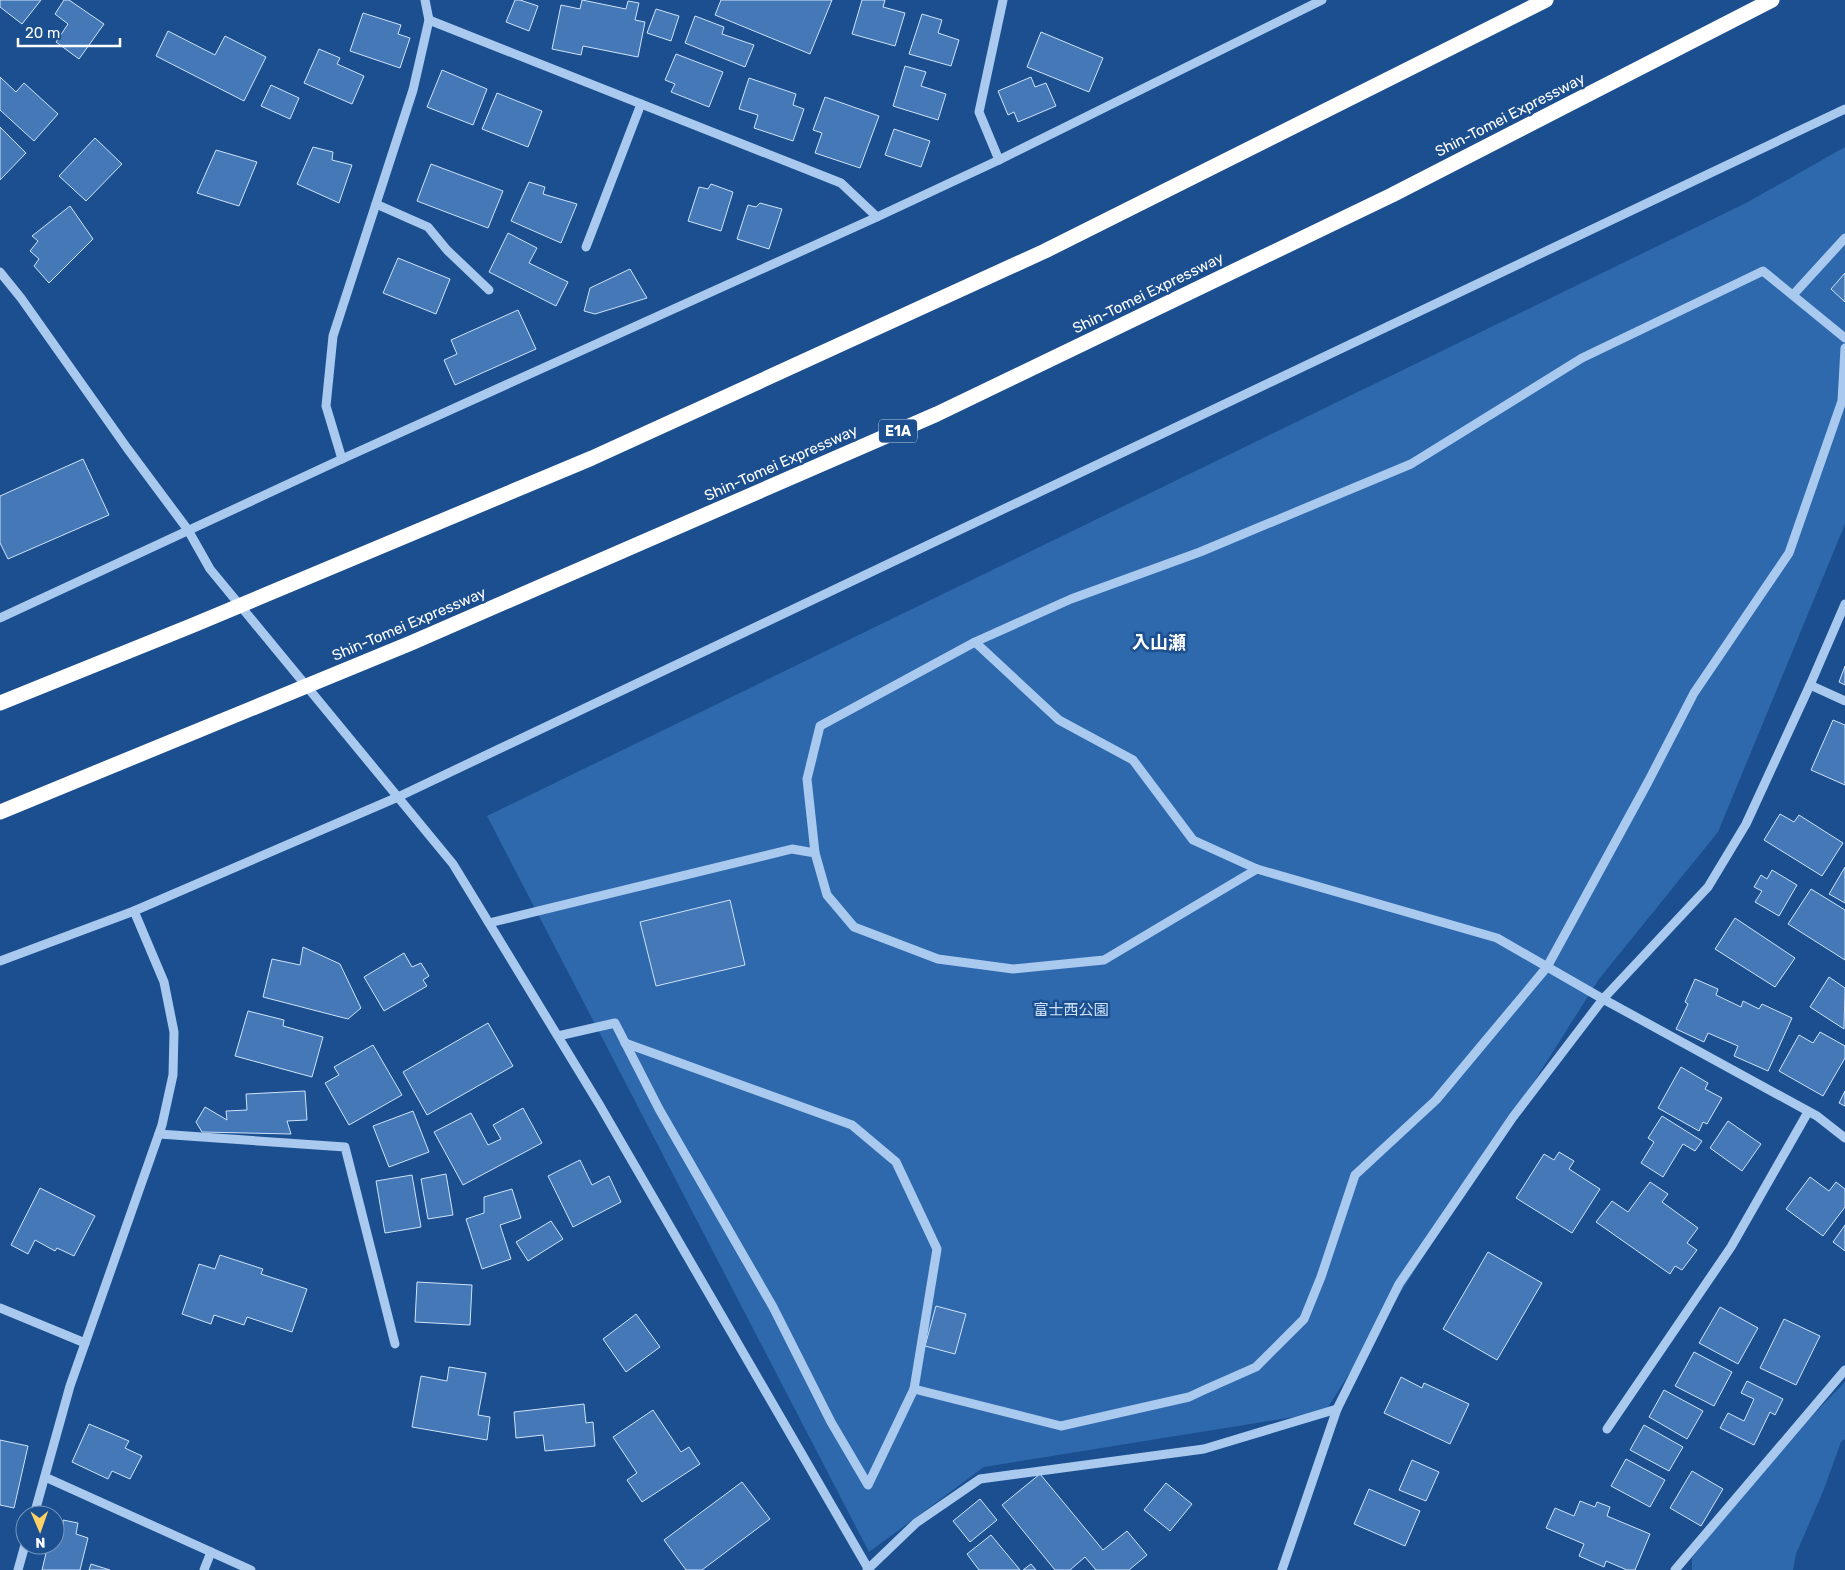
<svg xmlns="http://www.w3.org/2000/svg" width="1845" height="1570" font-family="Rubik,'Noto Sans JP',sans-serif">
<rect width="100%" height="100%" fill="#1b4f8f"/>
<g fill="#2e69ad">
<polygon points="1845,147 1845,524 1718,832 1599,979 1325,1412 984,1467 869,1552 487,816 1746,203"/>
<polygon points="1845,1382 1845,1439 1841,1442 1824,1489 1796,1554 1793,1570 1692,1570 1692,1558 1766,1463"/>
</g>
<g fill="#4478b7" stroke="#cfe3fa">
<polygon points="0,0 41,0 22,24 0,7"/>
<polygon points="64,0 69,0 104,24 79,59 56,42 68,24 55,14"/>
<polygon points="515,0 520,0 538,6 529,31 506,22"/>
<polygon points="582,0 626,9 628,1 639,3 635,20 645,22 638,57 583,46 581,55 552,49 561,5 580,9"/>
<polygon points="721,0 832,0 810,54 715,15"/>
<polygon points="862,0 885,0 883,7 905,13 895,46 852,34"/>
<polygon points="656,9 679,16 671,41 647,33"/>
<polygon points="363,13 401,25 398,34 410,38 400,68 350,51"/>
<polygon points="922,14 942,20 938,33 959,40 951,66 909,54"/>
<polygon points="695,16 724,27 722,34 754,45 745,67 685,43"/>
<polygon points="168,31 215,55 225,36 266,57 244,101 156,56"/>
<polygon points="1041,32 1103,58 1089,92 1027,67"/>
<polygon points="319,49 340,58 337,64 364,76 352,104 304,83"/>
<polygon points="676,54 723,72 709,107 671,92 675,84 665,80"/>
<polygon points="905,66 926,72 921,86 946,94 938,120 893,106"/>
<polygon points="442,70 487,89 473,125 427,107"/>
<polygon points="0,77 16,92 24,83 58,114 34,141 0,110"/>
<polygon points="1031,77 1035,87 1046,83 1056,106 1018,122 1014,112 1008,115 998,91"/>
<polygon points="749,78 796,94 793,105 804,109 793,141 754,128 758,115 739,109"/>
<polygon points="271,85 299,98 290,119 261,106"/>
<polygon points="497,93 542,111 528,147 482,129"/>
<polygon points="825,97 879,116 860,168 815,153 822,133 813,130"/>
<polygon points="0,127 26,153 0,180"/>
<polygon points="894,129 930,141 921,167 885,155"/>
<polygon points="95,138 122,164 86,201 59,176"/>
<polygon points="313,147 333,152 332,160 352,165 339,203 297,184"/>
<polygon points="216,150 257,162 239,206 197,193"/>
<polygon points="431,164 503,191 488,228 417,201"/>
<polygon points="529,182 545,187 543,194 577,204 561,243 511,221"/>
<polygon points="711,184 733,192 721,231 688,221 699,187 708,189"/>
<polygon points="760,203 782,209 769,249 737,239 748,205 756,207"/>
<polygon points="70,206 93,239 49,283 34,266 39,259 30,251 38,241 32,236"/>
<polygon points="508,233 537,248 529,263 568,282 556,306 489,272"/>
<polygon points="398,258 450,279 436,314 383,293"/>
<polygon points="630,269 647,298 595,314 584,311 590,288"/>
<polygon points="1845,273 1845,302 1831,289"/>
<polygon points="518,310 536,349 455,385 444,360 457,354 451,340"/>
<polygon points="83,459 109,515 8,559 0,543 0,496"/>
<polygon points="1845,666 1845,685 1839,682"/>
<polygon points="1833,720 1845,725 1845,785 1811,770"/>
<polygon points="1780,814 1794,822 1799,815 1843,843 1822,876 1764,840"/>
<polygon points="1845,867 1845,903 1829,894"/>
<polygon points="1772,870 1797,885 1779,916 1755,902 1762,891 1754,887 1761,875 1767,879"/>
<polygon points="1811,889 1845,910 1845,960 1788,924"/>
<polygon points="730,900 745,965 656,986 640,922"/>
<polygon points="1735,918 1795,958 1775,987 1715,949"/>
<polygon points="303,947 340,964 361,1008 348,1019 263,997 272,959 300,965"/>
<polygon points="404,953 412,967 421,963 429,976 423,980 427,986 384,1011 364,977"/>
<polygon points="1829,977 1845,988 1844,1029 1810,1007"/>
<polygon points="1695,979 1718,989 1716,995 1741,1007 1743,1001 1759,1009 1762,1004 1792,1018 1768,1071 1734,1056 1738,1046 1708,1033 1704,1042 1676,1029 1688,1004 1685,1002"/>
<polygon points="248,1011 284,1020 283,1026 323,1037 312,1077 235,1056"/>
<polygon points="488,1023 513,1066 427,1115 403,1072"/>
<polygon points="1820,1032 1845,1046 1845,1058 1823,1096 1779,1071 1799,1035 1813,1043"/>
<polygon points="373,1045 402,1095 349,1125 325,1083 339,1075 334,1067"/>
<polygon points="1681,1067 1708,1083 1705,1089 1722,1098 1707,1124 1703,1122 1699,1131 1658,1108"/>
<polygon points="305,1091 307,1120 287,1121 291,1134 202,1132 196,1122 205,1107 227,1120 226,1111 247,1110 246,1094"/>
<polygon points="1845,1091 1845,1106 1839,1103"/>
<polygon points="523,1108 542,1143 463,1185 434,1132 471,1113 488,1145 501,1139 493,1125"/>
<polygon points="413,1111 429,1152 389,1167 373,1126"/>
<polygon points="1662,1116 1702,1141 1695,1151 1683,1144 1663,1177 1641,1163 1654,1142 1648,1138"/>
<polygon points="1728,1121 1761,1144 1742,1171 1710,1148"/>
<polygon points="1559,1152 1574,1161 1569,1169 1600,1189 1572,1233 1516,1198 1544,1154 1554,1160"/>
<polygon points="580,1160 592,1185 609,1176 621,1202 573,1227 548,1176"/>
<polygon points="446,1174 453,1215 428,1219 421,1179"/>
<polygon points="412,1175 421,1227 385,1233 376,1181"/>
<polygon points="1810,1177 1829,1191 1836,1182 1845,1189 1845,1207 1823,1236 1786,1209"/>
<polygon points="1650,1182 1668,1194 1662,1202 1698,1228 1687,1243 1697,1250 1682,1270 1675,1266 1670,1274 1596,1222 1612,1201 1628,1212"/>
<polygon points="40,1188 95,1216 74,1256 57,1248 55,1251 35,1240 28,1254 11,1245"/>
<polygon points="512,1189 521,1218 500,1225 511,1259 482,1269 466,1219 484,1213 484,1197"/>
<polygon points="551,1221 563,1239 528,1261 516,1242"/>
<polygon points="1845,1225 1845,1251 1833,1242"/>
<polygon points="1488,1252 1542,1283 1497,1360 1443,1329"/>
<polygon points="220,1255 263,1269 261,1274 307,1289 292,1332 247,1317 244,1325 214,1315 211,1324 182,1314 199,1264 215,1269"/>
<polygon points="417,1282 472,1285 470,1325 415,1322"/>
<polygon points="936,1306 966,1314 955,1354 925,1346"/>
<polygon points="1720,1307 1758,1328 1738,1364 1699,1343"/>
<polygon points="636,1314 660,1347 626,1372 603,1339"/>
<polygon points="1784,1319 1820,1336 1796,1385 1760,1368"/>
<polygon points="1694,1352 1732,1372 1714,1406 1675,1386"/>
<polygon points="449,1367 486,1373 478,1415 490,1417 487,1440 412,1427 421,1376 447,1381"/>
<polygon points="1401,1377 1422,1388 1424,1383 1469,1404 1450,1444 1384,1413"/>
<polygon points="1747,1381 1783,1399 1775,1415 1770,1412 1754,1445 1720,1428 1728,1413 1744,1421 1754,1399 1741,1393"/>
<polygon points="1664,1390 1703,1411 1687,1439 1649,1417"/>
<polygon points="584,1404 586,1423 593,1422 595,1446 545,1451 543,1435 516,1438 514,1412"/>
<polygon points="653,1410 681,1452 689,1447 700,1464 642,1502 627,1480 637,1473 613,1437"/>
<polygon points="89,1424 129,1441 125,1448 142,1456 130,1479 112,1471 108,1479 72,1462"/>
<polygon points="1644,1425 1683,1447 1669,1471 1630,1450"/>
<polygon points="0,1440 28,1446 14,1508 0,1505"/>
<polygon points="1626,1459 1665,1480 1650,1507 1611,1486"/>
<polygon points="1412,1460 1439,1472 1426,1501 1399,1490"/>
<polygon points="1692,1471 1723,1489 1701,1526 1670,1508"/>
<polygon points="1040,1474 1103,1550 1127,1531 1147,1555 1129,1570 1096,1570 1085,1557 1070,1570 1055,1570 1002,1505"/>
<polygon points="742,1482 770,1519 702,1570 686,1570 664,1540"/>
<polygon points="1166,1483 1192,1504 1170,1531 1144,1510"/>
<polygon points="1369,1489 1420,1511 1405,1546 1354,1524"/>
<polygon points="980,1499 997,1520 970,1542 953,1521"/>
<polygon points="1580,1501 1595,1507 1597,1502 1610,1507 1607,1516 1650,1534 1635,1570 1627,1570 1606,1561 1604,1567 1579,1556 1584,1544 1546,1528 1555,1508 1574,1516"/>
<polygon points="63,1520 78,1523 76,1534 88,1538 80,1570 42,1570 48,1545 55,1545 55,1522 63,1525"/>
<polygon points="991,1535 1020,1570 979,1570 967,1554"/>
<polygon points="91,1564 110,1570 89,1570"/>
<polygon points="1031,1564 1036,1570 1023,1570"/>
</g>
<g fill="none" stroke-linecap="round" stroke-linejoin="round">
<g stroke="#a9c9ee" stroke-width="9">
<polyline points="429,20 841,183 877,217"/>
<polyline points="999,160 979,112 1003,0"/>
<polyline points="376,204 428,227 447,250 489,290"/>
<polyline points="586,247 641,104"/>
<polyline points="0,272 21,298 127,448 188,530 210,569 453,864 599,1104 869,1570"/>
<polyline points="1793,295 1845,238"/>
<polyline points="342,459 326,406 333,336 413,90 429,20 425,0"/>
<polyline points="0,618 342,459 877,217 999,160 1322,0"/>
<polyline points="975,642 1071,599 1200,552 1411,464 1582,358 1763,271 1845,338"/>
<polyline points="1810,685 1845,701"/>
<polyline points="815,853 807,779 820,726 975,642 1059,720 1133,760 1193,840 1257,869"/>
<polyline points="489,923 792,849 815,853 827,895 854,927 938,959 1013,969 1104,960 1257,869 1497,938 1603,999 1817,1116 1845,1138"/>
<polyline points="0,961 134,911 398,797 1845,109"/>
<polyline points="558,1036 615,1023 659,1109 773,1307 831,1422 868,1485 914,1389 1061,1426 1189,1397 1204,1390 1256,1367 1304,1319 1321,1277 1355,1175 1436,1100 1547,967 1648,782 1694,693 1789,553 1842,401 1845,348"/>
<polyline points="625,1043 852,1125 896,1162 937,1249 914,1389"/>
<polyline points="159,1134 345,1147 395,1344"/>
<polyline points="0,1308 85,1343"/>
<polyline points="1607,1429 1731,1247 1808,1112"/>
<polyline points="45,1477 251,1570"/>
<polyline points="34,1515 70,1386 162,1125 173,1075 174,1032 164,982 134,911"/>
<polyline points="18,1570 25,1545"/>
<polyline points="204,1570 211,1552"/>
<polyline points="867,1570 916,1523 980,1479 1204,1449 1337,1409"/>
<polyline points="1282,1570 1337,1409 1399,1284 1513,1117 1603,999 1708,887 1746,824 1810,685 1845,604"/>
<polyline points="1675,1570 1845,1370"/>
</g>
<g stroke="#fff" stroke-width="15">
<polyline points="0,703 191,626 592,458 1045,251 1546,0"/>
<polyline points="0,812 411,643 937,414 1392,195 1772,0"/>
</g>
</g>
<g text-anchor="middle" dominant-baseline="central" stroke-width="5" stroke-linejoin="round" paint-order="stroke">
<rect fill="#1b4f8f" stroke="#bbcadd" stroke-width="1" x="879" y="419.5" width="38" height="23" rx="4"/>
<g font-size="14" font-weight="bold" fill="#fff">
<text x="898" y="431">E1A</text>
</g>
<g font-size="15" fill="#fff" stroke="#1b4f8f">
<text transform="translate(1510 115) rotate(-27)">Shin-Tomei Expressway</text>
<text transform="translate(1148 293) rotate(-26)">Shin-Tomei Expressway</text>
<text transform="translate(781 463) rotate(-24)">Shin-Tomei Expressway</text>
<text transform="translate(409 624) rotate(-23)">Shin-Tomei Expressway</text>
</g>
<g font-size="15" fill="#cfe3fa" stroke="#1b4f8f">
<text x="1071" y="1010">富士西公園</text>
</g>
<g font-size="18" font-weight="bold" fill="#fff" stroke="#1b4f8f">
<text x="1159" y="643">入山瀬</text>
</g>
</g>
<g transform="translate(40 1530) rotate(178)"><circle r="24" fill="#1b4f8f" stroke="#7695bc"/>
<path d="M0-4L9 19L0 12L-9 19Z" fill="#ffd166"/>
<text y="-8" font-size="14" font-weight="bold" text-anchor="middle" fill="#ffffff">N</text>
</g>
<path d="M18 38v8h102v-8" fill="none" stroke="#ffffff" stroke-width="2.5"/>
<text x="25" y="38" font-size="15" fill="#ffffff" stroke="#1b4f8f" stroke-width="4" paint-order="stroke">20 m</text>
</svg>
